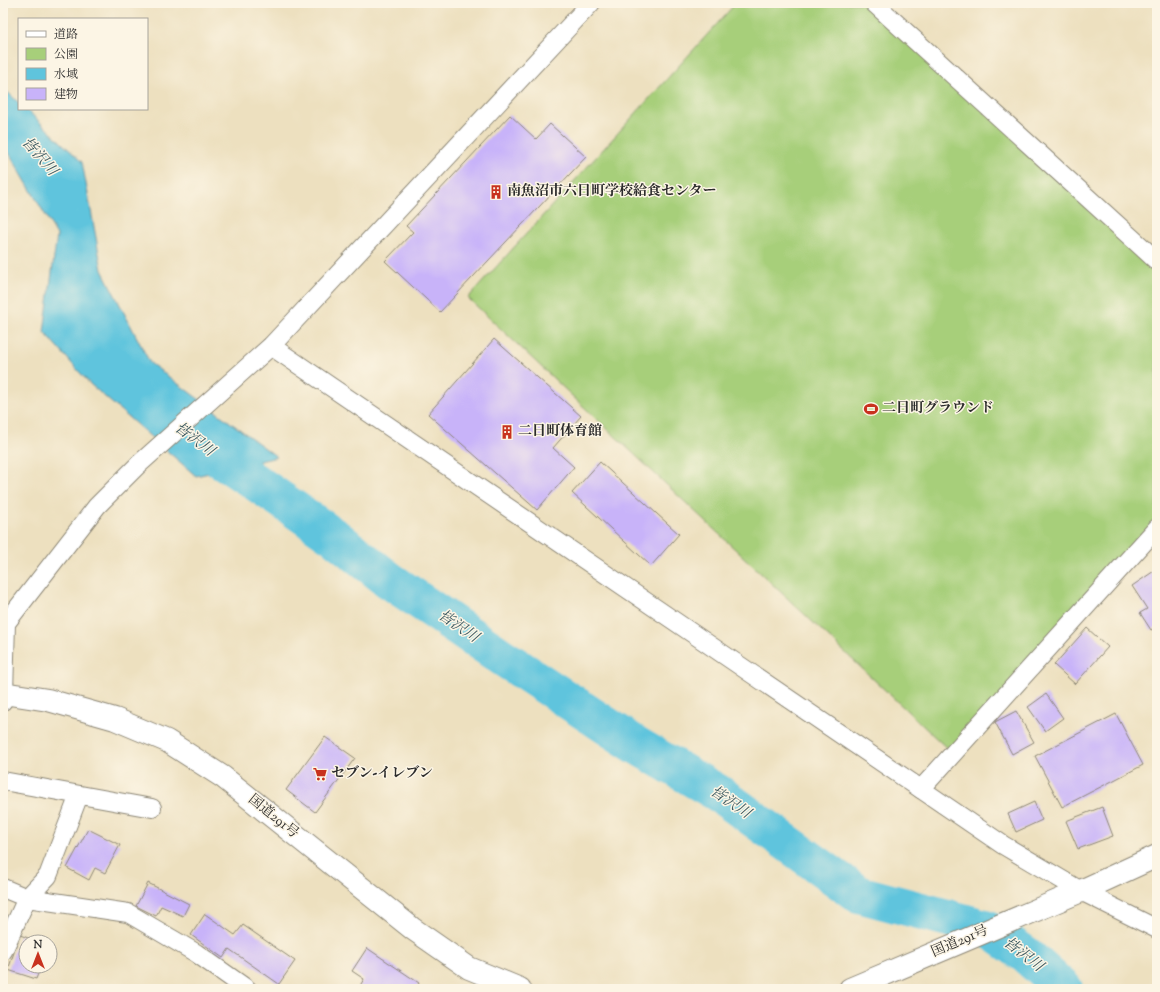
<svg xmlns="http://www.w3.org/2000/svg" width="1160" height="992" font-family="'Sorts Mill Goudy','Noto Serif JP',serif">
<rect width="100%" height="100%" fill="#fcf5e5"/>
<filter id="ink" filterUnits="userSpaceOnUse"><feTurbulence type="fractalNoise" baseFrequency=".025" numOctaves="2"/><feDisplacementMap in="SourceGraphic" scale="8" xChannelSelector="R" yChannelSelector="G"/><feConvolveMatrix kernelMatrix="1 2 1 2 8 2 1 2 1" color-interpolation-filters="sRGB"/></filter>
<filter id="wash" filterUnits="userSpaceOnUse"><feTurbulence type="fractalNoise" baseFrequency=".012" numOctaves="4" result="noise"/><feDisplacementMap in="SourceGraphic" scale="16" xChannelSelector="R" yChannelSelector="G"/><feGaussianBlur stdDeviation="0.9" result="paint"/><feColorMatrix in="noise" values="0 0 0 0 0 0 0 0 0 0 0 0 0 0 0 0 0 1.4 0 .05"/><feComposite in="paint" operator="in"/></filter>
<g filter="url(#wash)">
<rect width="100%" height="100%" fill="#ede0bf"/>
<polygon fill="#a7cf7a" stroke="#697d52" points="736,3 874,3 1157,261 1157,528 953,754 468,298"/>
<polygon fill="#5fc4dd" stroke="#457884" points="3,88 19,103 19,109 26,109 82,162 102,270 150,363 277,457 196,476 90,384 44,332 57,235 8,151 3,149"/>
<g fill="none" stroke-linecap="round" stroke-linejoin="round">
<polyline stroke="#5fc4dd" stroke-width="38" points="190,439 264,488 336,538 389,580 505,659 636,745 718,793 858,894 989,929 1026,955 1064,989"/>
</g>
<g id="blocks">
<g fill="#c8b3f9">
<polygon points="510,115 536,139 550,124 586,157 440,312 385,261 413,232 406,226"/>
<polygon points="494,339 581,416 553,448 574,467 537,510 428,414"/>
<polygon points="600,462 679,534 651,566 572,493"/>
<polygon points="1157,569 1157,627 1151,630 1140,613 1147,609 1132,586"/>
<polygon points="1087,628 1108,647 1075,684 1054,665"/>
<polygon points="1046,694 1063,718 1045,731 1028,707"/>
<polygon points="1016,711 1034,742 1012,754 995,722"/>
<polygon points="1116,714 1143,765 1062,807 1035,756"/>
<polygon points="325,737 355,758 315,812 286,790"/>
<polygon points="1034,802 1042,820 1016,832 1008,814"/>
<polygon points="1102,807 1113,836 1078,849 1066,821"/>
<polygon points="88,829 120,845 105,873 95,868 89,880 67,868"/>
<polygon points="148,883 189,904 183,916 161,906 156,916 136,906"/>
<polygon points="205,914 235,935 243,925 295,961 279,984 229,949 223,958 191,935"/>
<polygon points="20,935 39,942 26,942 26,966 41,966 36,979 8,970"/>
<polygon points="367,948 419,983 416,989 358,989 364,979 352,971"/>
</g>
</g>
</g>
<g filter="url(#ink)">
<use href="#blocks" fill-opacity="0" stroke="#8c8675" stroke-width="1"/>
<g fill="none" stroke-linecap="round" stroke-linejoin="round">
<defs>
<g id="minor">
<polyline points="874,3 1157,261"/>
<polyline points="271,346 1003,845 1081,891 1157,929"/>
<polyline points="3,701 4,693 6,623 97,506 138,465 271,346 591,3"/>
<polyline points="3,781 152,808"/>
<polyline points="921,789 1157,528"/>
<polyline points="3,888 27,898 128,913 196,953 247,989"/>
<polyline points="3,951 27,898 48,876 79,795"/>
</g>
<g id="trunk">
<polyline points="3,693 48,700 115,719 167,741 223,777 413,929 469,968 520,989"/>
<polyline points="850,989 1081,891 1157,856"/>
</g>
</defs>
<use href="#minor" stroke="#8c8675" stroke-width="20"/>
<use href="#trunk" stroke="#8c8675" stroke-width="24"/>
<use href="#minor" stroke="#fff" stroke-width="18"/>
<use href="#trunk" stroke="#fff" stroke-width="22"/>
</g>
</g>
<defs>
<symbol id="building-bare" viewBox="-9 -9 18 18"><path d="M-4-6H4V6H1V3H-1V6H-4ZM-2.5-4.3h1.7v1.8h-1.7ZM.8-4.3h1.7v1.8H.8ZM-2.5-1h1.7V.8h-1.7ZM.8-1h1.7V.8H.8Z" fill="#c8321e" stroke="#fcf5e5" stroke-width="2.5" paint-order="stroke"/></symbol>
<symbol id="stadium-bare" viewBox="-9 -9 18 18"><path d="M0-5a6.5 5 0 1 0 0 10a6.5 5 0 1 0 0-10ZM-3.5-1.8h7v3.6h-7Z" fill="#c8321e" stroke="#fcf5e5" stroke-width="2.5" paint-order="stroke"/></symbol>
<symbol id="supermarket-bare" viewBox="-9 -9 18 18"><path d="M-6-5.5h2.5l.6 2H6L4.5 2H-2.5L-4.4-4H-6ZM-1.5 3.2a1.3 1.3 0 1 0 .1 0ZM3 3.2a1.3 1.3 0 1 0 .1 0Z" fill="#c8321e" stroke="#fcf5e5" stroke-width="2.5" paint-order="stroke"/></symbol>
</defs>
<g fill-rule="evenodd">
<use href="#building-bare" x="486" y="182" width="20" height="20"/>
<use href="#stadium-bare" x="861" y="399" width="20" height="20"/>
<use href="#building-bare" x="497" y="422" width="20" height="20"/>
<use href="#supermarket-bare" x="310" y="764" width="20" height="20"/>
</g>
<g text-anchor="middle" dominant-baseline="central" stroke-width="3" stroke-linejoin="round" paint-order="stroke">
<g font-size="14" font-weight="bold" fill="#2b2b2b" stroke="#fcf5e5" text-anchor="start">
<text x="507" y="192">南魚沼市六日町学校給食センター</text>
<text x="882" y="409">二日町グラウンド</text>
<text x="518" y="432">二日町体育館</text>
<text x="331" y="774">セブン-イレブン</text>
</g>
<g font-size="14" fill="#2b2b2b" stroke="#fcf5e5">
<text transform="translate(273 817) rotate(39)">国道291号</text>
<text transform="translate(960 942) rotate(-23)">国道291号</text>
</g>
<g font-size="15" font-style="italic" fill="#3b5960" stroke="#fcf5e5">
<text transform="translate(39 157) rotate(49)">皆沢川</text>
<text transform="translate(194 440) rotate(37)">皆沢川</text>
<text transform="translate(458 627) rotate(34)">皆沢川</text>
<text transform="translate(730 803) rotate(34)">皆沢川</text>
<text transform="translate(1023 955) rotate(38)">皆沢川</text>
</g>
</g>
<rect width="1160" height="992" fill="none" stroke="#fcf5e5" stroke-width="16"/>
<rect x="18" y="18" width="130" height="92" fill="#fcf5e5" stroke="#a8a49b"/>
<rect x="26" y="31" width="20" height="6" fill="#ffffff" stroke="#a8a49b"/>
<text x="54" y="38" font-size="12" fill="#2b2b2b">道路</text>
<rect x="26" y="48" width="20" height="12" fill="#a7cf7a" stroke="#a8a49b"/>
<text x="54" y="58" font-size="12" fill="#2b2b2b">公園</text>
<rect x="26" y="68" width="20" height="12" fill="#5fc4dd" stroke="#a8a49b"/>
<text x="54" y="78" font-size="12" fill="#2b2b2b">水域</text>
<rect x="26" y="88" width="20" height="12" fill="#c8b3f9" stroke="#a8a49b"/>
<text x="54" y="98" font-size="12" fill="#2b2b2b">建物</text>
<g transform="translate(38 954)"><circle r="19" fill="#fcf5e5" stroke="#a8a49b"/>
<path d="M0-3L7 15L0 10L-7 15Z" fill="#c8321e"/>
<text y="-6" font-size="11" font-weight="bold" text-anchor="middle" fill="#2b2b2b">N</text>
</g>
</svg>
